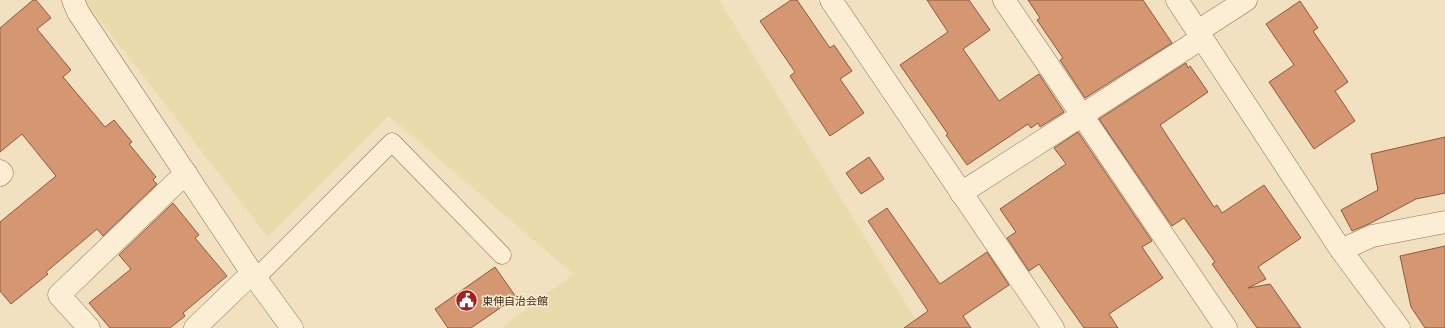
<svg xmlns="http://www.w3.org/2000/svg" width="1445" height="328" font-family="'Source Serif 4','Noto Sans JP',serif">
<rect width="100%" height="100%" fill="#f2e1c0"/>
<polygon fill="#e9dcac" points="84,0 719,0 921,328 501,328 573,274 389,116 268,237"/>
<g fill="#d49772" stroke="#8f5839">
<polygon points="33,0 36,0 51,18 37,29 71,70 63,77 105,127 114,120 132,142 129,144 156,177 153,180 157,184 103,236 97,229 46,272 48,274 11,304 0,291 0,222 56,176 22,134 0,152 0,28"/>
<polygon points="791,0 797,0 830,48 834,45 852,71 840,79 864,113 830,136 790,76 795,72 760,21"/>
<polygon points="927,0 969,0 990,30 963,49 999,101 1039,74 1064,112 1040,127 1038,123 1031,128 1028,124 967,165 946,135 948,134 900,65 948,32"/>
<polygon points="1028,0 1143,0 1172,43 1085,98 1060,60 1063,58 1037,20 1040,18"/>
<polygon points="1300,1 1318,28 1313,31 1348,82 1335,91 1355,121 1314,149 1269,82 1294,65 1266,24"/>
<polygon points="1186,63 1188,68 1190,66 1208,92 1160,125 1214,207 1217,205 1222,213 1264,185 1301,238 1258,267 1266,279 1248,288 1270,284 1301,328 1257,328 1212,264 1215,262 1184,218 1172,226 1099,119"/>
<polygon points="1078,132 1152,241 1142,247 1163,278 1109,314 1118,328 1084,328 1039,264 1029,271 1007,238 1016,232 1000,209 1066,164 1054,148"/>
<polygon points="1445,137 1445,193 1416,199 1369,224 1352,231 1341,210 1378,190 1371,154"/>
<polygon points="869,157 884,179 861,194 846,173"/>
<polygon points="173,203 199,235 195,238 227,276 183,313 185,316 170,328 110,328 89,303 131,269 119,255"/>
<polygon points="887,208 940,284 987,252 1009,285 963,316 971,328 904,328 928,311 868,221"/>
<polygon points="1445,246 1445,328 1425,328 1411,307 1400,256"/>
<polygon points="495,267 516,297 471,328 448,328 435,309"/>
</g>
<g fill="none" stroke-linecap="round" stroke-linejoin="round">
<defs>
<polyline id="lane" points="256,278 392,142 502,255"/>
<g id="street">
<polyline points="73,0 78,12 252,273 292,328"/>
<polyline points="831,0 1053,328"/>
<polyline points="1004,0 1226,328"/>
<polyline points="1177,0 1341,250 1399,328"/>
<polyline points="1198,31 1246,0"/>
<polyline points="0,171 2,173 0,175"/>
<polyline points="961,193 1202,38"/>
<polyline points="1341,250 1372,236 1445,222"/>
<polyline points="89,328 59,295 186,173"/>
<polyline points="195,328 252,273"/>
</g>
</defs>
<use href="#lane" stroke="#8d7156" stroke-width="19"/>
<use href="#street" stroke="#8d7156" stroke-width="23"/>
<use href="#lane" stroke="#fceed4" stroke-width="18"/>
<use href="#street" stroke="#fceed4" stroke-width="22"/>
</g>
<defs>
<symbol id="civic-disc" viewBox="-11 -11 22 22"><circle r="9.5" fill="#a21f26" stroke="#f9ebd0"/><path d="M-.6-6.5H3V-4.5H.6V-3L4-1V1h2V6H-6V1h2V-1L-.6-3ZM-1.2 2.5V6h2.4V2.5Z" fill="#fff"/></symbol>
</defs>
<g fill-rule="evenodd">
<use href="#civic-disc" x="454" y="288" width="25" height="25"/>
</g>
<g text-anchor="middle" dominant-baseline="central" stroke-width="3" stroke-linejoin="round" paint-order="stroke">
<g font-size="11" fill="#3b2a1c" stroke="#f9ebd0" text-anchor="start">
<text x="482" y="301">東伸自治会館</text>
</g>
</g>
</svg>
